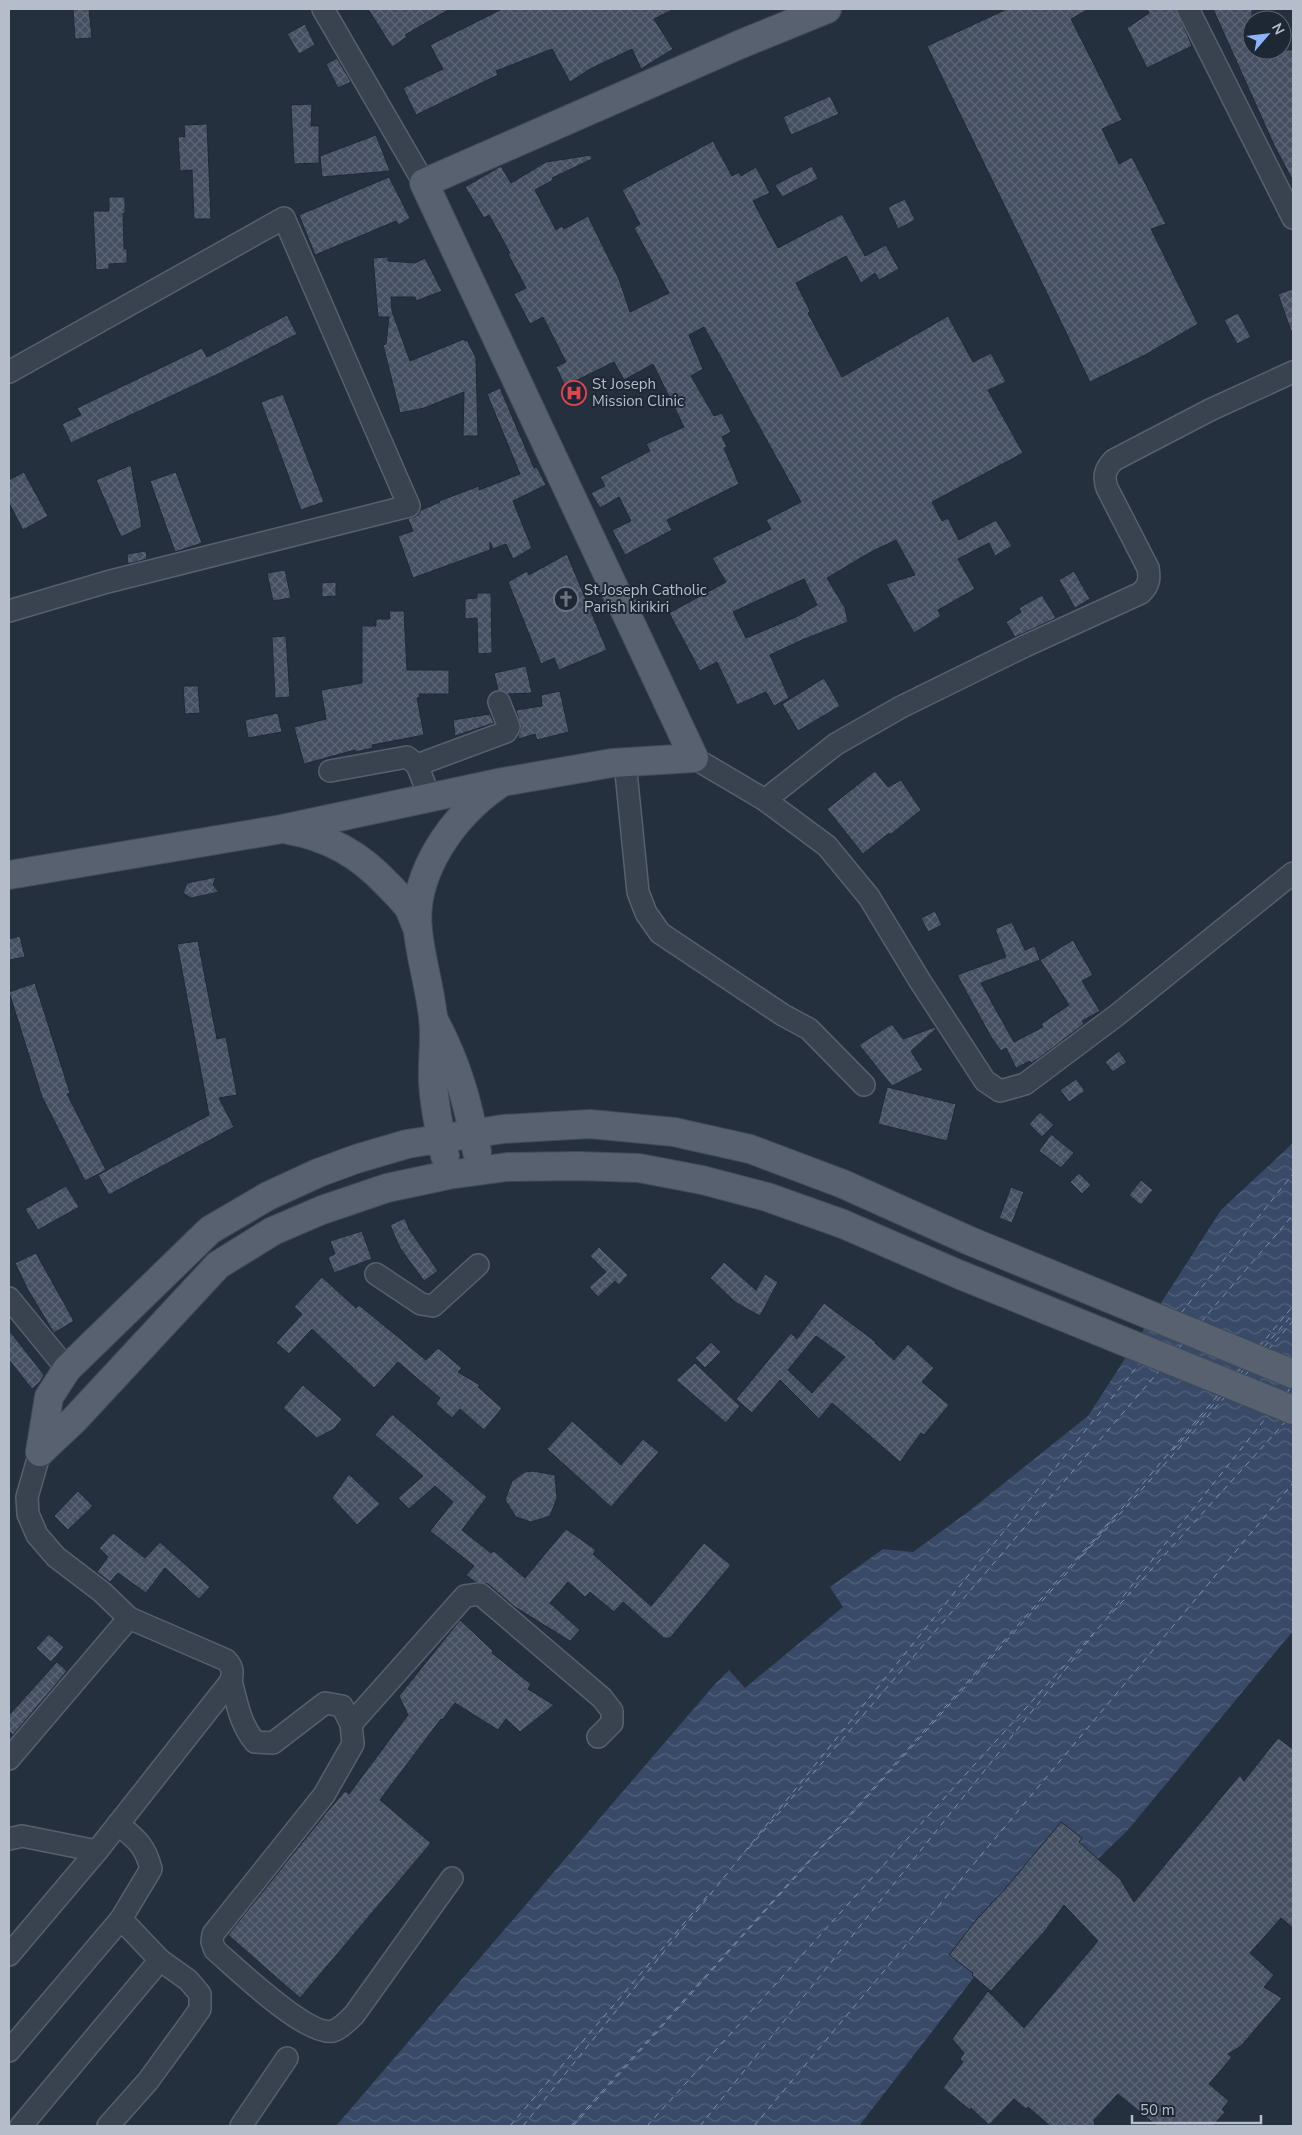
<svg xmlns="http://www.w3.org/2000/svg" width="1302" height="2135" font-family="'Nunito Sans',sans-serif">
<defs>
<pattern id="water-waves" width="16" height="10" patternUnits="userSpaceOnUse" patternTransform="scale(1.25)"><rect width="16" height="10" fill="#384a67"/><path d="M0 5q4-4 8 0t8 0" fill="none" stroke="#53627b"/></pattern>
<pattern id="building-cross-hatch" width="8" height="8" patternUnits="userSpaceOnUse" patternTransform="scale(1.25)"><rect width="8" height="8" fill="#444f61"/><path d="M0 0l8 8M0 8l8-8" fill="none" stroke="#5d6676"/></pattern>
</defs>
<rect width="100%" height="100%" fill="#25303f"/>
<polygon fill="url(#water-waves)" points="1293,1143 1293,1631 1127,1831 975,1976 859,2126 336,2126 715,1684 729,1670 745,1688 843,1607 830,1587 883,1549 913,1552 968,1512 1088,1416 1221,1210"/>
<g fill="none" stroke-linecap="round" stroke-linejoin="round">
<g stroke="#7c92b2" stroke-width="1" stroke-dasharray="6 5" stroke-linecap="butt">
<polyline points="1181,1313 1293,1174"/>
<polyline points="1201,1322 1293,1215"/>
<polyline points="1259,1347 1293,1306"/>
<polyline points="1264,1347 1293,1314"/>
<polyline points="1178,1349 1184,1342"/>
<polyline points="1268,1350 1293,1321"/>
<polyline points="1236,1374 1242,1367"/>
<polyline points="1239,1375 1245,1368"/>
<polyline points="1244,1376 1250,1370"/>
<polyline points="1286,1394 1291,1387"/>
<polyline points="1173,1450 1222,1395"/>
<polyline points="1082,1556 1225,1397"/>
<polyline points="1109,1614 1269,1414"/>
<polyline points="748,1849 1159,1371"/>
<polyline points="798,1873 1119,1511"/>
<polyline points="510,2126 709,1894"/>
<polyline points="523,2126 1140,1363"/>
<polyline points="571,2126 797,1874"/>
<polyline points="573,2126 1060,1581 1219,1394"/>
<polyline points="647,2126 1286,1421"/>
<polyline points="700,2126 1093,1635"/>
<polyline points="754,2126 1293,1483"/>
</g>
</g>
<g fill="url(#building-cross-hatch)" stroke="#202936" fill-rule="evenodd">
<polygon points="73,9 89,9 92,38 75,39"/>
<polygon points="368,9 450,9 405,35 407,37 392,47"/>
<polygon points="502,9 674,9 654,19 673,49 641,69 632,49 590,69 570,82 552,49 496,71 498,75 416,115 403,88 443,69 430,45"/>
<polygon points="1007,9 1089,9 1071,19 1122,120 1102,129 1119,164 1132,157 1166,224 1151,229 1198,324 1145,355 1090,382 927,46"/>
<polygon points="1147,9 1176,9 1192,46 1147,68 1127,28 1149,13"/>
<polygon points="1213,9 1252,9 1252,50 1293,50 1293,181 1274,145"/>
<polygon points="305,24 315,45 299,54 287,34"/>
<polygon points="337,58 351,82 338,88 326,64"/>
<polygon points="830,96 839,114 791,135 783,117"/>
<polygon points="312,104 311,126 319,126 319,163 294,164 291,105"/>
<polygon points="207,124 211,219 194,219 192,170 180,171 178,136 185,137 184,125"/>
<polygon points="376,135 390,171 322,177 320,156"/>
<path d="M713 141 732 176 739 172 741 176 756 167 770 193 753 201 778 248 842 214 865 256 886 245 899 269 879 280 875 273 861 283 846 256 796 283 810 311 808 313 842 377 948 316 973 362 991 353 1006 382 988 390 1023 453 932 502 942 521 948 518 959 540 996 520 1012 546 995 556 989 543 958 559 975 589 938 610 941 616 914 633 886 584 915 575 896 540 869 553 827 578 845 608 848 622 802 640 770 655 789 698 774 706 766 692 737 705 717 662 700 671 669 613 726 582 712 558 771 529 766 520 801 502 704 327 689 335 703 369 691 376 714 416 722 413 731 432 722 437 727 447 724 448 739 484 667 520 672 530 625 555 612 530 631 521 619 497 600 508 591 493 605 486 600 477 650 451 646 444 684 427 653 364 624 380 614 362 565 386 556 367 566 362 543 317 530 324 514 294 526 288 508 254 510 253 489 215 484 218 465 187 501 166 511 183 546 162 591 155 592 159 552 178 553 180 535 190 556 230 562 226 564 229 588 216 619 279 630 312 669 293 634 228 640 224 622 190ZM804 579 817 605 796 617 746 638 733 612Z"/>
<polygon points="812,166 818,179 782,197 775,185"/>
<polygon points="389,177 410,218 399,225 396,221 315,255 299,215"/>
<polygon points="109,197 125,197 125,214 123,213 124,249 127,249 127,263 109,264 109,269 96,270 93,211 109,211"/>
<polygon points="905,199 915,220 898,229 888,207"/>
<polygon points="388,257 388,261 415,263 425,258 442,291 416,301 415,297 391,297 392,311 410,361 464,339 465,341 467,340 476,358 478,436 463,436 464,392 424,408 400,413 383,345 386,344 389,317 378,317 373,258"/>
<polygon points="1293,289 1293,331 1291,331 1278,294"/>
<polygon points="1238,313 1251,337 1237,344 1224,320"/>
<polygon points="287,315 297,334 233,367 71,443 62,424 81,415 77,408 202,348 207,357"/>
<polygon points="500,388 534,468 537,467 546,485 513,501 532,548 513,559 506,544 493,549 490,542 490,550 413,578 398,536 413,531 408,519 418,515 421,510 440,502 439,501 479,486 479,490 520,474 487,394"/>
<polygon points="283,394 324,502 301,510 261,402"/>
<polygon points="131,465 142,527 121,537 96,480"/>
<polygon points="24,472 48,516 23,530 9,503 9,480"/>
<polygon points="176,472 202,543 175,552 150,481"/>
<polygon points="146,551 147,559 128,564 127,554"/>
<polygon points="567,554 607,650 559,670 554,658 541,664 508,582 527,571 529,575"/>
<polygon points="285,570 291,598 273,601 267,573"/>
<polygon points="1074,571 1090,599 1075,608 1059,580"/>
<polygon points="336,582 336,596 322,597 322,583"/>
<polygon points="477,593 491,593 492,653 478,654 477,618 465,619 465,599 477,598"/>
<polygon points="1042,595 1056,618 1015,637 1006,622 1021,612 1019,608"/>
<polygon points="389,611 404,611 407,670 449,670 449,694 419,694 420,697 417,698 424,735 372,745 373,748 355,752 355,750 304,764 294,727 326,719 321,690 362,683 362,626 376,626 376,619 390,619"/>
<polygon points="286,636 290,697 275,698 272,637"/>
<polygon points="526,666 532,693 508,694 498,690 494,673"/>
<polygon points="824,678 840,706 798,731 782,704"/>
<polygon points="183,686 198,686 200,713 185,714"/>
<polygon points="560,691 569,732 537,740 535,734 519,739 518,736 521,728 516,710 542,706 541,695"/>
<polygon points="278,713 282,732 248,738 245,720"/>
<polygon points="490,714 494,723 455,736 453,720"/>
<polygon points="875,771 888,787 901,780 921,810 890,835 889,833 863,854 827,809"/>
<polygon points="216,877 213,885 219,892 191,898 183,893 187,883"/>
<polygon points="935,911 942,925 928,932 921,918"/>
<polygon points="1012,922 1025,950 1035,946 1040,960 981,983 1014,1042 1043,1027 1041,1024 1069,1005 1040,960 1073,940 1093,975 1082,981 1100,1011 1082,1021 1084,1024 1038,1059 1031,1063 1030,1061 1016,1068 1006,1048 1001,1051 991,1037 957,975 1006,957 995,929"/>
<polygon points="20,936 25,957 9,960 9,939"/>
<polygon points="198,941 217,1039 226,1037 237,1095 219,1098 234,1127 109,1195 98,1175 209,1115 177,944"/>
<polygon points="35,983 70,1093 67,1094 106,1170 85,1181 42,1097 9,992"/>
<polygon points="892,1024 903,1039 935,1027 936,1029 911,1051 923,1070 892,1086 859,1045"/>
<polygon points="1119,1051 1127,1062 1113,1072 1105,1062"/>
<polygon points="1076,1079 1085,1091 1069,1102 1060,1090"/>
<polygon points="887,1087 956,1104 947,1141 878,1124"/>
<polygon points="1040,1112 1054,1125 1042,1137 1029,1124"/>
<polygon points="1051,1134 1074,1153 1061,1168 1039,1151"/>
<polygon points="1079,1173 1091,1185 1082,1194 1070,1182"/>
<polygon points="1141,1180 1153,1190 1141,1205 1129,1195"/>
<polygon points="66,1186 79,1207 38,1230 25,1209"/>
<polygon points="1011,1187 1024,1192 1012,1223 999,1218"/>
<polygon points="405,1218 409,1229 438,1271 424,1281 400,1248 390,1225"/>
<polygon points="362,1231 372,1259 334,1273 328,1257 335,1254 330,1241"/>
<polygon points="599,1247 628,1275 619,1285 615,1281 598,1297 589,1287 606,1272 590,1256"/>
<polygon points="36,1253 74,1321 54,1333 28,1290 15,1263"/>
<polygon points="724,1262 756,1290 765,1274 778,1282 760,1316 735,1302 710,1278"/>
<polygon points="322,1277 356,1308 359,1305 426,1360 438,1348 462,1368 458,1372 480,1385 478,1387 502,1408 484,1430 460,1409 452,1418 436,1404 440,1398 398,1362 374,1388 312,1329 289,1354 276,1343 302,1314 294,1307"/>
<path d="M824 1303 876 1342 875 1343 894 1360 908 1344 934 1368 922 1382 949 1405 924 1435 921 1433 900 1462 832 1403 819 1419 780 1380 752 1413 736 1399 791 1333 797 1339ZM816 1336 845 1357 812 1393 788 1370Z"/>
<polygon points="9,1330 44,1375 40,1382 32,1389 9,1360"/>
<polygon points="711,1342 721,1352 705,1368 695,1358"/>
<polygon points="695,1363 740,1406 726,1423 676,1380"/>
<polygon points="303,1385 342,1419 334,1429 317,1438 283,1408"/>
<polygon points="392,1414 487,1497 462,1530 491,1553 494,1551 525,1578 566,1529 596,1550 593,1554 651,1606 704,1543 731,1565 670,1638 664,1638 623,1602 614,1612 590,1592 585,1597 568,1582 550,1603 580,1630 570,1641 515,1607 488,1584 475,1582 466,1575 474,1566 430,1531 453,1502 435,1486 409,1509 398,1498 423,1476 375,1435"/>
<polygon points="572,1421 621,1465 643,1439 659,1452 611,1507 547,1449"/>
<polygon points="533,1471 555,1475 557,1498 550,1516 531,1522 516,1517 505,1500 512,1481 525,1472"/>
<polygon points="349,1474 380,1504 357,1525 332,1498"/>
<polygon points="78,1491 93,1506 68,1530 54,1516"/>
<polygon points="113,1533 145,1558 160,1542 210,1587 199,1599 165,1568 146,1593 118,1573 110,1582 97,1572 108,1557 99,1548"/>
<polygon points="460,1620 493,1651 492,1653 531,1684 528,1689 554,1705 520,1732 506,1719 498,1730 455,1703 442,1720 441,1719 380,1800 431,1843 300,1998 228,1935 327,1812 345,1791 349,1794 408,1715 399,1696"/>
<polygon points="49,1634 64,1647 51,1662 36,1648"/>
<polygon points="57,1662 67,1671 13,1735 9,1731 9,1715"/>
<polygon points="1278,1738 1293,1749 1293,1928 1281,1918 1250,1953 1274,1975 1264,1987 1282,1998 1241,2046 1228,2054 1232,2057 1209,2084 1229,2101 1222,2109 1225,2112 1213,2126 1157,2126 1118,2094 1094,2120 1095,2126 1050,2126 1028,2107 1026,2109 1014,2099 989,2125 971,2108 970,2110 943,2088 963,2062 960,2059 964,2053 952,2039 988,1991 1024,2028 1098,1941 1064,1905 1045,1931 991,1991 972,1975 973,1973 949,1955 977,1919 1005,1889 1061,1822 1082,1838 1079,1842 1120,1879 1134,1902 1240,1775 1244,1781"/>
</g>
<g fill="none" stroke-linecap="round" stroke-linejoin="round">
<defs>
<g id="minor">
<polyline points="323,9 424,183"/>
<polyline points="1188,9 1293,218"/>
<polyline points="9,372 284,218 409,506 107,582 9,611"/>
<polyline points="694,758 765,800 827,846 869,897 920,981 985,1081 1000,1091 1025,1084 1117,1015 1293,873"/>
<polyline points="625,762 638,892 646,913 660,933 783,1015 809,1029 864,1085"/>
<polyline points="417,765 506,732 509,727 499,702"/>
<polyline points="330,771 407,757 417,765 430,798"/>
<path d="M765 800 836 744 901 707 1025 646 1141 593C1149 585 1150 579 1148 568L1107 488C1103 476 1105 469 1114 460L1210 410 1293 372"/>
<polyline points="376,1274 421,1304 433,1306 478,1265"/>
<polyline points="9,1298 67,1369"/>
<path d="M231 1681C237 1703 240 1724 255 1742L273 1743 325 1703 342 1706 351 1724 353 1744 324 1795 213 1934 212 1942 215 1950C236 1968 307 2037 333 2031 340 2029 349 2020 354 2015L452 1878"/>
<polyline points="351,1724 465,1596 480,1594 602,1698 612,1711 612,1723 598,1737"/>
<polyline points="9,1759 129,1618"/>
<polyline points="9,1839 22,1836 97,1851"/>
<path d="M9 1955 97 1851 231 1681C233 1672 233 1667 226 1660L129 1618 102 1592 56 1557 37 1535 28 1514 27 1497 40 1452"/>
<polyline points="9,2051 121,1919"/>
<polyline points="21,2126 160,1960"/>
<path d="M108 2126 148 2081 191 2022 200 2009V1994L188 1980 160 1960 121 1919 151 1869C145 1845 136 1839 118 1824"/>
<polyline points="241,2126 287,2058"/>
</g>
<g id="major">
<path d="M288 830C329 837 360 855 388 885 395 892 403 900 409 908 412 915 415 923 418 930"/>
<polyline points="9,875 282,829 503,782 612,763 694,758 424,183 741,44 827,9"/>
<path d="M435 1022C458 1066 468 1103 477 1152"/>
<path d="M445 1156C440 1132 434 1107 433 1081 432 1060 436 1038 433 1017 430 988 421 960 418 931 411 874 453 816 498 785"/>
<polyline points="40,1452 49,1397 67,1369 210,1230 268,1196 318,1173 356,1159 407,1144 503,1129 590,1124 674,1132 750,1149 843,1184 970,1241 1293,1374"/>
<polyline points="40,1452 75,1419 218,1265 273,1231 322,1210 387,1188 448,1175 507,1167 578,1166 639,1168 702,1180 767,1197 843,1224 958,1274 1293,1410"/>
</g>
</defs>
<use href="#minor" stroke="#57606d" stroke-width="24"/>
<use href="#major" stroke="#424b58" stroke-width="30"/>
<use href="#minor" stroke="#39424f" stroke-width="21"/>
<use href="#major" stroke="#57616f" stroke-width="28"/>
</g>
<defs>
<symbol id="hospital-ring" viewBox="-11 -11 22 22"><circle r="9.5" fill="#1e2734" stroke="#e0444e" stroke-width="1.5"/><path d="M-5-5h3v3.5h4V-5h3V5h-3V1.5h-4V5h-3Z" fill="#e0444e"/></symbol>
<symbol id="church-ring" viewBox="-11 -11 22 22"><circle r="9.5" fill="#1e2734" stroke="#6b7280" stroke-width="1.5"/><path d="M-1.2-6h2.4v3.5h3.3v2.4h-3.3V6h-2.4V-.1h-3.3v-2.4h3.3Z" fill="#6b7280"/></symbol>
</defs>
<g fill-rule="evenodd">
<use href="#hospital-ring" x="560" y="379" width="28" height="28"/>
<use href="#church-ring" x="552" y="585" width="28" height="28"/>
</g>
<g text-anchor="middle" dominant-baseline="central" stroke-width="4" stroke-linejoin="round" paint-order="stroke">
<g font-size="15" fill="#b5bdca" stroke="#1e2734" text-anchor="start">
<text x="592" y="384">St Joseph<tspan x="592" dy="17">Mission Clinic</tspan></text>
<text x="584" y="590">St Joseph Catholic<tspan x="584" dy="17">Parish kirikiri</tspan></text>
</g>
</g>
<rect width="1302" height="2135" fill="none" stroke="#b5bdca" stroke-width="20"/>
<g transform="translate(1267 35) rotate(62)"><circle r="24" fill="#1e2734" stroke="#5a6370"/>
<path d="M0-4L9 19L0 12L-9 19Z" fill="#8bb4f9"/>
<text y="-8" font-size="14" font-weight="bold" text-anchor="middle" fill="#b5bdca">N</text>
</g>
<path d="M1132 2115v8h129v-8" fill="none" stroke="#b5bdca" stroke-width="2.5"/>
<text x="1140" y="2115" font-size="15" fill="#b5bdca" stroke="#1e2734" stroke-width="4" paint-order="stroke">50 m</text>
</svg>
